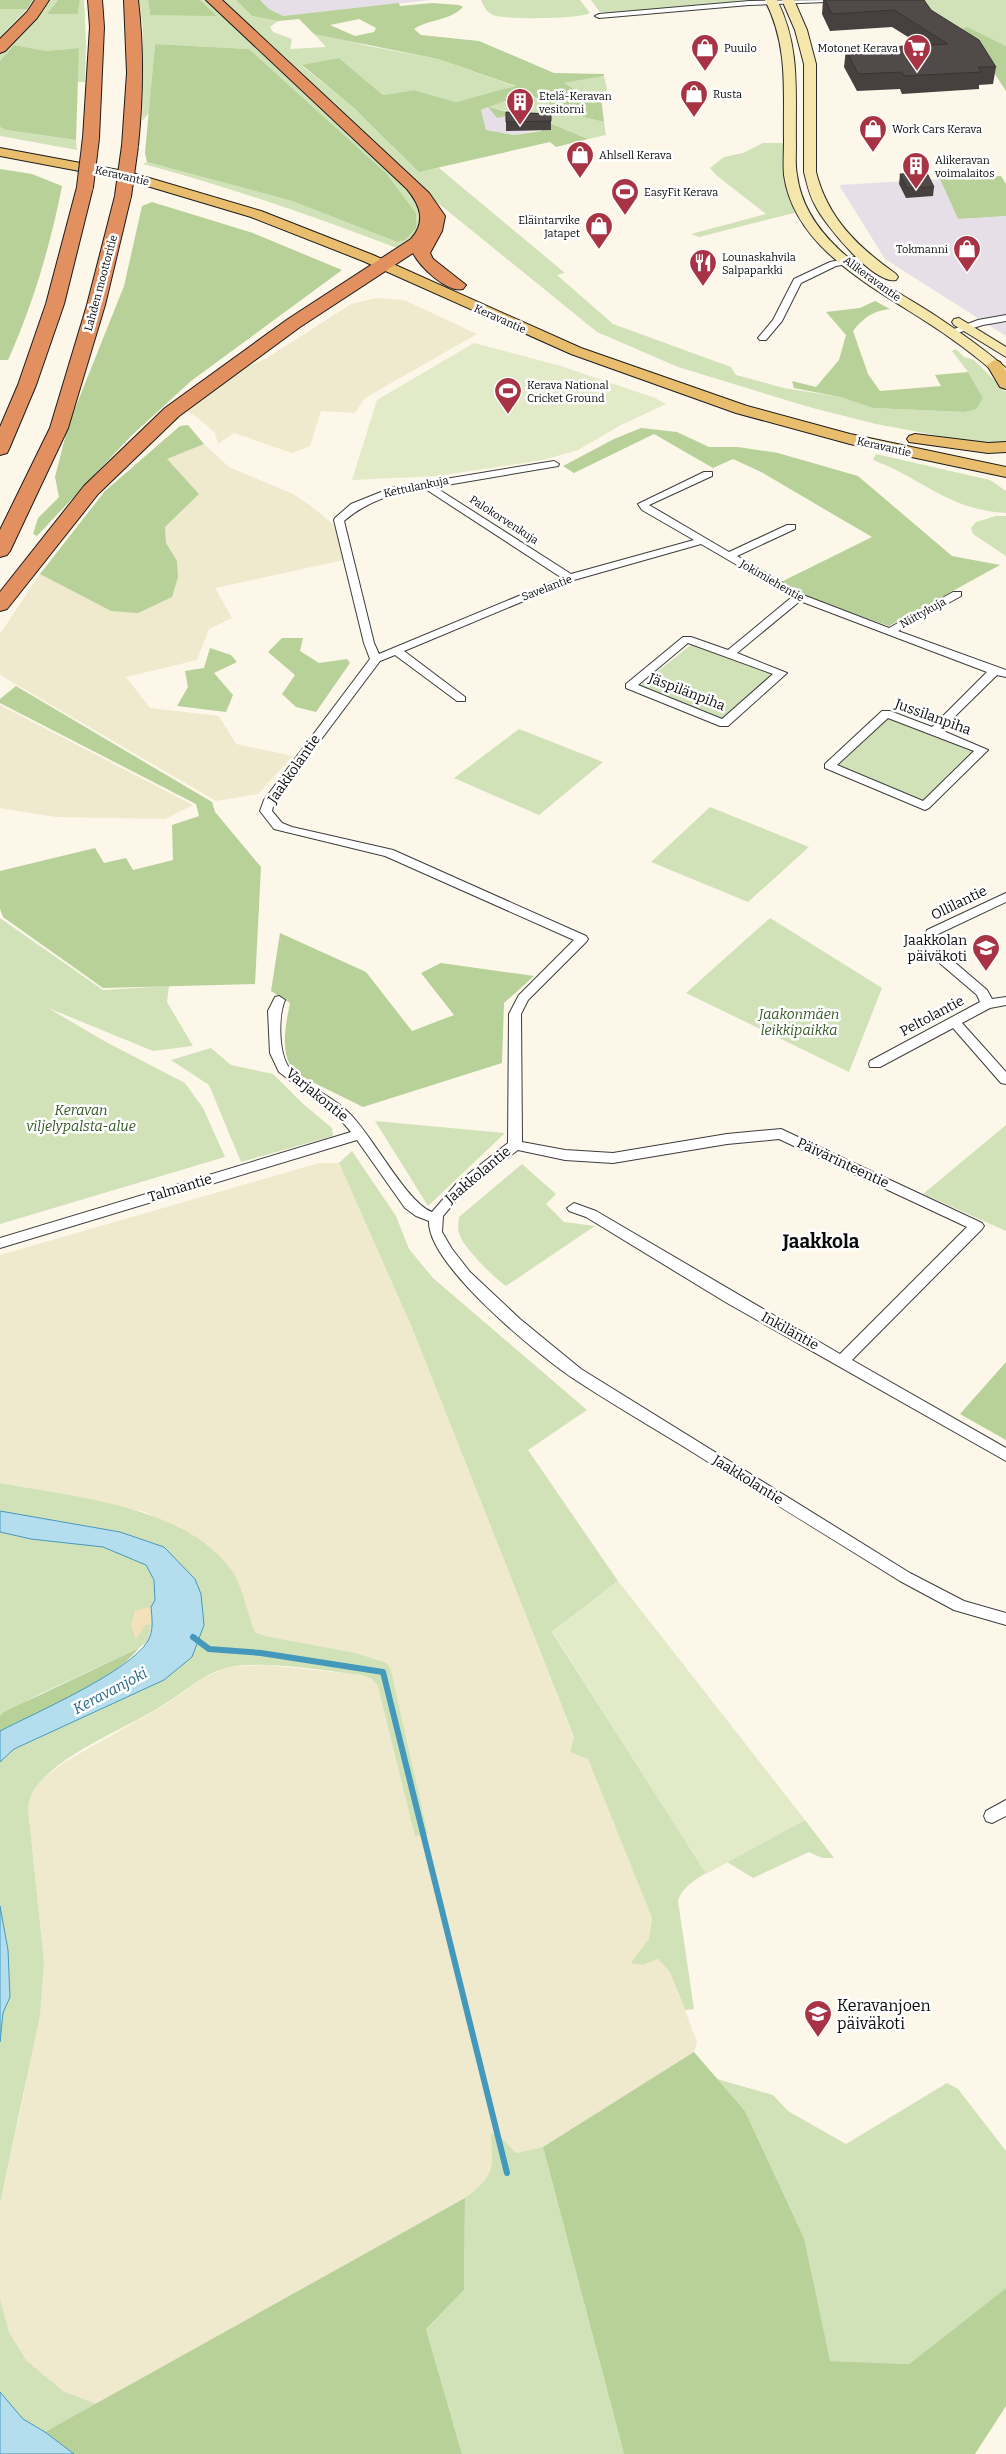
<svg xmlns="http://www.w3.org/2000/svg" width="1006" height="2454" font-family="Bitter,serif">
<rect width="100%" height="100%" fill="#fcf7e9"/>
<g fill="#e6dfe8">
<polygon points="260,0 431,0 283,16 269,9"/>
<polygon points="488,107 516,114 543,129 514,135 486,130 481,110"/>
<polygon points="940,179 958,219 1006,216 1006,336 885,259 839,185"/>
</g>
<g fill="#efe9cd">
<polygon points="377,298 404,300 477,334 365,398 355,413 321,411 310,446 292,453 234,433 218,444 215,433 198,418 185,410 242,369 267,358 351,304"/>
<polygon points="204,444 229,467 293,494 311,506 334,525 344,560 215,588 232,618 209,629 197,660 126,677 150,708 219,716 236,744 293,756 258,794 216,801 0,675 0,634 40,574 111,611 178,577 177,561 166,543 165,527 199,494 166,459"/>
<polygon points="0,705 193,805 165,819 56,817 0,808"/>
<polygon points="319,1163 339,1163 413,1330 574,1738 570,1752 588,1759 652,1918 649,1939 641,1953 643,1965 658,1959 670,1972 697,2042 694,2052 685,2059 543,2147 516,2153 497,2133 493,2169 483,2184 465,2198 126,2394 111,2401 96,2404 63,2391 27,2361 9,2332 0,2299 0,2204 24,2094 44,1961 28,1809 29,1796 40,1781 63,1763 168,1703 203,1678 228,1667 265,1665 362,1675 372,1679 378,1686 428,1833 391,1670 387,1663 356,1653 265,1636 255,1632 231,1569 198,1539 145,1512 0,1483 0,1255"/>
</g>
<g fill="#d2e2b8">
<polygon points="47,0 58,0 47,14 78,14 80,0 84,0 86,43 85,82 77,82 79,48 46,51 14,45 0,61 0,54 37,15"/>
<path d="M139 0H148L150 15H216L200 0H208L419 201 426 213C419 227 414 249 394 247 311 215 229 187 143 164L147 162 292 201 397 242 416 213 387 174 249 49 155 44 149 113 142 121 143 29Z"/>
<polygon points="216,0 236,0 252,16 278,21 270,27 273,32 292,39 290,49 326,47 314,34 318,33 368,46 438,59 517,87 456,102 414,90 383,95 339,58 302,66 354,108 419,171 439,168 565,273 557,275 613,324 731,367 736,375 784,388 840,397 873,408 964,412 983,398 968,372 952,351 956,349 964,357 974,360 1006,392 1006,442 988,443 967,441 876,424 809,407 678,367 597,332 428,195"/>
<path d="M481 0H580L590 13C581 19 503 20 493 15 486 12 484 6 481 0Z"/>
<polygon points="591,0 745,0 614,14 600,12"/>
<path d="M922 0H1006V46C968 25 947 50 922 0Z"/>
<polygon points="0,9 27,9 0,37"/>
<polygon points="604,76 607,89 601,98 585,91 581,93 564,83"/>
<polygon points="527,93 571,114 604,122 606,135 588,139 534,116 488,107"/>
<polygon points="0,127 6,130 76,140 77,150 0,136"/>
<polygon points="763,143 785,143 798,212 699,237 691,234 766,214 716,175 710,168 724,157 743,153"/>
<path d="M876 454 990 480 1006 491V513C946 509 924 479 873 460Z"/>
<polygon points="996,516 1006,516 1006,556 973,534 971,528 976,522"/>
<polygon points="691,645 772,675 722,718 639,686"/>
<polygon points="888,718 976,752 924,801 837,764"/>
<polygon points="519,729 603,762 539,815 454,778"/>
<polygon points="710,807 809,847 748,902 651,862"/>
<polygon points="0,918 103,990 169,986 167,1002 193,1046 153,1051 48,1008 106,1042 185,1083 203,1108 225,1157 0,1224"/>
<polygon points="770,918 882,988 849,1072 686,993"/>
<polygon points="211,1048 231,1065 273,1074 302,1103 332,1128 333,1136 241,1162 209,1085 171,1060"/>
<polygon points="375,1121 505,1133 428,1206"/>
<polygon points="1006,1125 1006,1231 923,1194"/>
<path d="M352 1151 396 1216 409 1249 433 1278 587 1410 528 1450 618 1581 552 1632 706 1873 805 1820 834 1858H822L809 1852 753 1878 727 1862C711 1871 683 1882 678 1901L694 2009 685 2010 670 1972 658 1959 643 1965 631 1963 649 1939 652 1918 588 1759 570 1752 574 1737 413 1330 339 1163Z"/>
<path d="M522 1164 556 1194 546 1204 564 1222 595 1226 506 1286C494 1278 462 1246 459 1233 457 1228 459 1221 459 1217Z"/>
<path d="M0 1483C73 1497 182 1505 230 1568 242 1583 247 1613 255 1632L265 1636 356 1653 387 1663 391 1670 428 1834 415 1836 378 1686 372 1679 362 1675C326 1671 263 1660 230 1667 206 1672 188 1689 168 1702 130 1727 69 1749 40 1782 32 1790 29 1798 28 1809L44 1961 40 2015 0 2204V2042L3 2013 10 1997 8 1950 0 1906V1762L14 1749 164 1680V1547L120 1532 0 1511Z"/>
<polygon points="0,1532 31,1539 103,1547 146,1565 154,1580 155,1601 152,1625 148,1641 139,1648 38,1695 0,1716"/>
<polygon points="717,2079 773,2095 788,2111 846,2144 947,2083 958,2089 1006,2151 1006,2288 909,2364 829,2361 804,2238 745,2111"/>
<path d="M497 2133 516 2153 543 2147 624 2454H462L426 2329 464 2290 465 2198C496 2174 493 2170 491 2134Z"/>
<polygon points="0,2299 9,2332 27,2361 63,2391 96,2404 45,2432 23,2419 0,2392"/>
</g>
<g fill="#b7d199" fill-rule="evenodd">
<polygon points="0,0 33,0 27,9 0,9"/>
<polygon points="58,0 80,0 78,14 47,14"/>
<polygon points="148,0 200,0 217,16 150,15"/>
<path d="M236 0H260L269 9 283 16 399 3 400 6 432 3 459 5 463 7C450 21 429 19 414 29L421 35 479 41 554 73 604 74V76L564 83 581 93 569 98C580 104 588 100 599 96L601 98 604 122 571 114 527 93 489 107 516 114 497 118 488 107 481 110 486 130 514 135 541 131 545 121 588 139 556 147 550 142 419 172 354 108 302 65 339 58 383 95 414 90 456 102 516 86 438 59 314 34 299 19 278 21 252 16ZM359 19 376 28 374 32 355 36 330 25Z"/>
<polygon points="967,27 1006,46 1006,91 984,57 950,33"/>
<polygon points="155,44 249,49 387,174 416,213 416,228 405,240 397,242 292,201 147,162 145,153"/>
<polygon points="14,45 46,51 79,48 76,140 6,130 0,127 0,61"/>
<path d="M0 169 32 174 62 186C50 247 33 304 8 360H0Z"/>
<polygon points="1001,176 1006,184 1006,216 958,219 940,179"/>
<polygon points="152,202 253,233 342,270 191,381 131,436 37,536 33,534 38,518 59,497 55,477 68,426 124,286 142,206"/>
<path d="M875 301 890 309C873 311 864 317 853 331L868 374 880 391 941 386 935 375 968 372 983 398 976 409 964 412 873 408 840 397 794 388 792 381 816 387 839 360 846 335 826 312 860 308Z"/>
<polygon points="188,425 204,444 167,459 199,494 165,527 166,543 177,561 178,577 172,597 138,613 111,611 40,574 105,491 180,426"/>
<polygon points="641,428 677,432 709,447 738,447 778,453 858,476 952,556 1000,565 889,626 814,600 781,582 872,537 761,472 733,459 713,468 654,434 574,473 563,466 614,439"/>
<polygon points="282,638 303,638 300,651 319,663 347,659 350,663 316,712 296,707 282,694 295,675 268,652"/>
<polygon points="210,648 231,655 237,662 214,673 233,695 226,712 177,706 188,687 185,671 204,668"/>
<polygon points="16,686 212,802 215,812 261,867 255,984 103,988 3,917 0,909 0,871 95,848 104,863 126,858 133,870 173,860 172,825 199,816 196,804 0,703 0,699"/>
<path d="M280 933 366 972 412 1031 454 1015 421 973 441 963 534 976 504 1003 502 1063 363 1107C352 1101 300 1077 294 1071 279 1052 286 1024 290 1003L271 991Z"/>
<polygon points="1006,1362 1006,1440 960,1414"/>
<path d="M139 1648C111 1683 41 1710 0 1731V1716L4 1712Z"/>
<polygon points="694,2052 745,2111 804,2238 830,2361 909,2364 1006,2288 1006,2406 975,2454 624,2454 543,2147"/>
<polygon points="465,2198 464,2290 426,2329 462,2454 74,2454 45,2432"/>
</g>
<polygon fill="#f3e1bb" points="151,1607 152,1625 146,1624 136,1639 131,1626 135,1610"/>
<g fill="#e2eac8">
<polygon points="474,343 561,366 655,398 666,404 621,425 578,450 543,460 437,476 352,480 377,400"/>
<polygon points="618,1581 805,1820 706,1874 552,1631"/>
</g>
<g fill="#b4deee" stroke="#4498bc">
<path d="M0 1511 120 1532 164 1547 195 1579 201 1594 204 1625 192 1657 164 1680 14 1749 0 1762V1731C35 1713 129 1672 148 1641 154 1630 152 1618 151 1607L155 1600 154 1580 146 1565 103 1547 31 1539 0 1532Z"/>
<polygon points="0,1906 8,1950 10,1997 3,2013 0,2042"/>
<polygon points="0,2392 23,2419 45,2432 74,2454 0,2454"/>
</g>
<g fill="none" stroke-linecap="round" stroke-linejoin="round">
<polyline stroke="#4498bc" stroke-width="6" points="193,1637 209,1649 261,1653 383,1672 507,2173"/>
<defs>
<g id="street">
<polygon points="830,0 826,2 749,5 599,18 595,16 599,14 749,1"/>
<polygon points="865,255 868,256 868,260 836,266 801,283 782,321 766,340 760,340 758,338 773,320 794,279 830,262"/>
<polygon points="1006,315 1006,321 983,325 951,335 946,332 978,320"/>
<path d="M554 461 559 464 558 466 435 487 571 574 694 540 642 510 638 504 704 472H712V476L649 505 729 552 787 525H795V529L737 556 803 595 889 628 953 592H961V596L898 631 1006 670V677L997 675 941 730 988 750 929 808 925 810 825 768V764L882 711H890L932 727 987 672 800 601 737 653 787 673 728 726H720L626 688V684L683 637H691L728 650 792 597 701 544 574 580 404 651 465 697V701H457L395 655 380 661 274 802 272 811 282 823 292 827 393 850 586 936 588 939 586 942 528 1000 521 1014 522 1142 565 1150 613 1153 727 1134 781 1129 982 1223 984 1226 982 1229 852 1360 1006 1448V1461L727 1303 586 1217 569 1211 567 1208 574 1203 596 1211 840 1354 967 1227 779 1139 727 1144 613 1163 565 1160 518 1150 466 1189 443 1216 442 1232 452 1249 470 1272 520 1319 581 1369 910 1573 964 1601 1006 1613V1625L954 1610 900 1581C827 1536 754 1491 681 1445 645 1423 607 1401 571 1377 536 1353 427 1264 429 1221L416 1216 405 1208 357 1140 0 1248V1238L351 1132 339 1118 279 1072 270 1053 268 1011 275 997 279 996 285 1000C278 1016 278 1056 291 1070 306 1087 333 1096 349 1113 373 1136 406 1202 432 1212L457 1183 508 1143 509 1014 519 995 574 940 385 856 274 829 260 811 264 800 370 659 364 643 334 520 335 518 351 504 391 488ZM424 488 562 578 379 654 374 643 344 521C367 501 394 493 424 488ZM688 643 773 674 722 719 638 685ZM888 718 974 751 923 801 837 765Z"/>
<polygon points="1006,893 1006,902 936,935 934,943 938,948 987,990 992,999 1006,997 1006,1005 990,1008 962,1023 1006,1072 1006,1084 1001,1083 953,1028 880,1067 870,1067 869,1064 870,1061 980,1002 977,995 929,954 922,943 927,930"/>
<polygon points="1006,1800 1006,1816 992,1823 986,1821 984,1816 986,1811"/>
</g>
<g id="secondary">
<path d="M765 0H777C801 48 795 92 796 145 796 155 795 165 797 175 806 245 883 282 936 316 960 332 984 349 1006 368V379L1001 378C977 357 952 338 925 321 871 286 794 247 784 175 783 164 784 153 784 141 783 90 789 48 765 0Z"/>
<path d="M782 0H794L807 30 816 64V172C828 219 858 247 896 274L898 277 896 280C874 285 824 224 815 205 809 195 807 183 804 172V64L795 30Z"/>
<polygon points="959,318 1006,347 1006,357 954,325 952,322 954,319"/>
</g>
<g id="primary">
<polygon points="0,148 129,172 261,211 373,255 581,348 747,406 850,434 1006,467 1006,477 850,444 736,413 571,354 363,261 251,217 127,180 0,156"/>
<polygon points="995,360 1000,362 1006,371 1006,389 1000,387 987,365"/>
<polygon points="915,434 988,443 1006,442 1006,452 988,453 909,442 907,439 909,436"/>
</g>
<g id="highway">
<polygon points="35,0 49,0 37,18 5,51 0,53 0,39 27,12"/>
<polygon points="88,0 102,0 104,27 99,138 91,143 83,138 90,27"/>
<path d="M124 0H138C144 49 143 97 138 146L130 151 122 146 127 73Z"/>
<path d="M206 0H222L429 193 445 216 442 231 430 253 433 259 466 285 463 289C447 293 420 267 413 253L300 327 179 416 98 494 7 609 0 611V592L84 486 165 408 288 319 411 239C426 222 421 206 407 189Z"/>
<polygon points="85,182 91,184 93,187 64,304 36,385 9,449 7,453 0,455 0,427 18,385 46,304 77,187 79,184"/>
<polygon points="123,191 129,192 131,196 105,305 68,428 10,551 7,555 0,557 0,530 50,428 87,305 115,196 117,192"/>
</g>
</defs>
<use href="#street" stroke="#3d3d3d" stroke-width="2"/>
<use href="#secondary" stroke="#2c2c2c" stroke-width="2"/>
<use href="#primary" stroke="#1b1b1b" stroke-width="2"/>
<use href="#highway" stroke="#1b1b1b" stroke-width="2"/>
<use href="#street" fill="#fff" fill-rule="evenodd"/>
<use href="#secondary" fill="#f5e6ac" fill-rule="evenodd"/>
<use href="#primary" fill="#e8be6e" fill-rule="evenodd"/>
<use href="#highway" fill="#e39061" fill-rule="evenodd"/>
<defs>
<g id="highway-bridge">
<polyline points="85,187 91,138"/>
<polyline points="123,196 130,146"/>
</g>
</defs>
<use href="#highway-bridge" stroke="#1b1b1b" stroke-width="18" stroke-linecap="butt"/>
<use href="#highway-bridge" stroke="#e39061" stroke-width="16"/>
</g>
<g fill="#46403e">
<polygon points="823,0 924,0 931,10 996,67 993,84 979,85 979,89 902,94 900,89 857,91 844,67 846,49 921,45 892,27 830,31 822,14"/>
<polygon points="506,112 551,114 551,130 506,131"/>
<polygon points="900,174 934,187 933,196 906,198 899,184"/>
</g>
<g fill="#514a48" stroke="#393432">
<polygon points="825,0 924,0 931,10 979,40 996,67 978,67 981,72 904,76 902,72 858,74 846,49 948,44 894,10 832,14"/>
<polygon points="506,112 551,114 551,121 506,122"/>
<polygon points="927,173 934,187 907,188 900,174"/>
</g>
<defs>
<symbol id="shop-pin" viewBox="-11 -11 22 30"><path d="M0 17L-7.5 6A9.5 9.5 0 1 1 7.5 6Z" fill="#a83344" stroke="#fff"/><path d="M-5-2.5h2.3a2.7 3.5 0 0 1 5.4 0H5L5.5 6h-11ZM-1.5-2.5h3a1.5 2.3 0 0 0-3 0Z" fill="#fff"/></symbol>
<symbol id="supermarket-pin" viewBox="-11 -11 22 30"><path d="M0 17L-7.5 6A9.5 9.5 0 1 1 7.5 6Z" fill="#a83344" stroke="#fff"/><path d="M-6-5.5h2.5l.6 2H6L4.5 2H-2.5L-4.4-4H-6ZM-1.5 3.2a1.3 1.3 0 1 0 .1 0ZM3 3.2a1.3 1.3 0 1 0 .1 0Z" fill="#fff"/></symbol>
<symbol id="building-pin" viewBox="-11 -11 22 30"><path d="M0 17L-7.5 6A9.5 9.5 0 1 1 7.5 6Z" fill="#a83344" stroke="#fff"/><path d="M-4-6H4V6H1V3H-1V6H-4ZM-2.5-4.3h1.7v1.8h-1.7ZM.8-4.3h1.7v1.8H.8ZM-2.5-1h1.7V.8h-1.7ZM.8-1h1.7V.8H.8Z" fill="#fff"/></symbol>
<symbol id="stadium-pin" viewBox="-11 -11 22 30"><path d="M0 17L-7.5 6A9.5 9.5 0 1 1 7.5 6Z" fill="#a83344" stroke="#fff"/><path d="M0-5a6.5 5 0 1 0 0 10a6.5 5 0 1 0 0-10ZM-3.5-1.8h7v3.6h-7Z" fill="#fff"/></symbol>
<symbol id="restaurant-pin" viewBox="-11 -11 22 30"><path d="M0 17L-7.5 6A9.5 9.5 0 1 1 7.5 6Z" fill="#a83344" stroke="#fff"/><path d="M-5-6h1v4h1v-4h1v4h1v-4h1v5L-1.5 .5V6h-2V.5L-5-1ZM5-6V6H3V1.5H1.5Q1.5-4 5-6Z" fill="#fff"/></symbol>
<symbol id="school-pin" viewBox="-11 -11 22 30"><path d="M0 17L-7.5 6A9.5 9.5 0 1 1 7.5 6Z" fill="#a83344" stroke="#fff"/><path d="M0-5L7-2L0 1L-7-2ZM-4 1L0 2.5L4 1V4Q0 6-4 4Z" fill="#fff"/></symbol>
</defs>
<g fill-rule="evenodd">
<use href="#shop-pin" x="689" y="32" width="32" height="43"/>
<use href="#supermarket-pin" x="901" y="32" width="32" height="43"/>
<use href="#shop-pin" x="678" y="78" width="32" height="43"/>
<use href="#building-pin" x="504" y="86" width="32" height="43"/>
<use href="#shop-pin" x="857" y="113" width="32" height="43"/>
<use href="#shop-pin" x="564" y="139" width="32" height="43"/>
<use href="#building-pin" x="900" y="150" width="32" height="43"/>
<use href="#stadium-pin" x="609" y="176" width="32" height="43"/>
<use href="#shop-pin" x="583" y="210" width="32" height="43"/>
<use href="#shop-pin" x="951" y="233" width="32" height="43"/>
<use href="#restaurant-pin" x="687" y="247" width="32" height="43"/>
<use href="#stadium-pin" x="492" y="375" width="32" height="43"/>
<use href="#school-pin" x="970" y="932" width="32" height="43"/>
<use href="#school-pin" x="802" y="1998" width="32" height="43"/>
</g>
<g text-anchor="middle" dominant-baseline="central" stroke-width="5" stroke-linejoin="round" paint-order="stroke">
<g font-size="11" fill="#0a0a0a" stroke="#fff" text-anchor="start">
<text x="724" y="48">Puuilo</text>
<text x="898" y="48" text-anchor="end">Motonet Kerava</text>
<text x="713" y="94">Rusta</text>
<text x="539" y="96">Etelä-Keravan<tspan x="539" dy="13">vesitorni</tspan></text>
<text x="892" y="129">Work Cars Kerava</text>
<text x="599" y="155">Ahlsell Kerava</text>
<text x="935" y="160">Alikeravan<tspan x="935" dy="13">voimalaitos</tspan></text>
<text x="644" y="192">EasyFit Kerava</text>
<text x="580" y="220" text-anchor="end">Eläintarvike<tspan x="580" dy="13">Jatapet</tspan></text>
<text x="948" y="249" text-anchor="end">Tokmanni</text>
<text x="722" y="257">Lounaskahvila<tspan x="722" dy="13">Salpaparkki</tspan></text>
<text x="527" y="385">Kerava National<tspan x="527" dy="13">Cricket Ground</tspan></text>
</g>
<g font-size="11" fill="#0a0a0a" stroke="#fff">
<text transform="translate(122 176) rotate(13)">Keravantie</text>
<text transform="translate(872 279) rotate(36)">Alikeravantie</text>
<text transform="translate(101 283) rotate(-75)">Lahden moottoritie</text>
<text transform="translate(500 319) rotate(24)">Keravantie</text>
<text transform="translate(884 447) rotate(13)">Keravantie</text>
<text transform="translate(416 487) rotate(-12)">Kettulankuja</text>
<text transform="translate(504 520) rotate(33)">Palokorvenkuja</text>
<text transform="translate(772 581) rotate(30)">Jokimiehentie</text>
<text transform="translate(547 588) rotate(-21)">Savelantie</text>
<text transform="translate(923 613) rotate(-29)">Niittykuja</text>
</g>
<g font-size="14" fill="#0a0a0a" stroke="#fff">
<text transform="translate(687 692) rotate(21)">Jäspilänpiha</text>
<text transform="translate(933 717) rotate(20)">Jussilanpiha</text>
<text transform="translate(294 769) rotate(-55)">Jaakkolantie</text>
<text transform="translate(959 903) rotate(-26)">Ollilantie</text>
<text transform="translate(932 1016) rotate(-28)">Peltolantie</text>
<text transform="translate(317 1095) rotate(39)">Varjakontie</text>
<text transform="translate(843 1163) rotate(25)">Päivärinteentie</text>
<text transform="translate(478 1175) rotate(-40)">Jaakkolantie</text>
<text transform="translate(180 1188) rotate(-17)">Talmantie</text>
<text transform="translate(790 1331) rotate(29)">Inkiläntie</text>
<text transform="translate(748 1480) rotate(32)">Jaakkolantie</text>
</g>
<g font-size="14" fill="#0a0a0a" stroke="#fff" text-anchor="end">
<text x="967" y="940">Jaakkolan<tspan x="967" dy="16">päiväkoti</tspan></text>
</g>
<g font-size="14" font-style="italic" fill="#335923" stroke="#fff">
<text x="799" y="1014">Jaakonmäen<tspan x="799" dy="16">leikkipaikka</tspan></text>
<text x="81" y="1110">Keravan<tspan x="81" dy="16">viljelypalsta-alue</tspan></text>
</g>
<g font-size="15" font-style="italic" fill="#23688b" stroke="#fff">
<text transform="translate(110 1691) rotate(-28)">Keravanjoki</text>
</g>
<g font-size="16" fill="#0a0a0a" stroke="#fff" text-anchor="start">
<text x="837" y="2005">Keravanjoen<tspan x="837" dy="18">päiväkoti</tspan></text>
</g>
<g font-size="19" font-weight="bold" fill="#0a0a0a" stroke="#fff">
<text x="821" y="1241">Jaakkola</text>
</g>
</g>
</svg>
